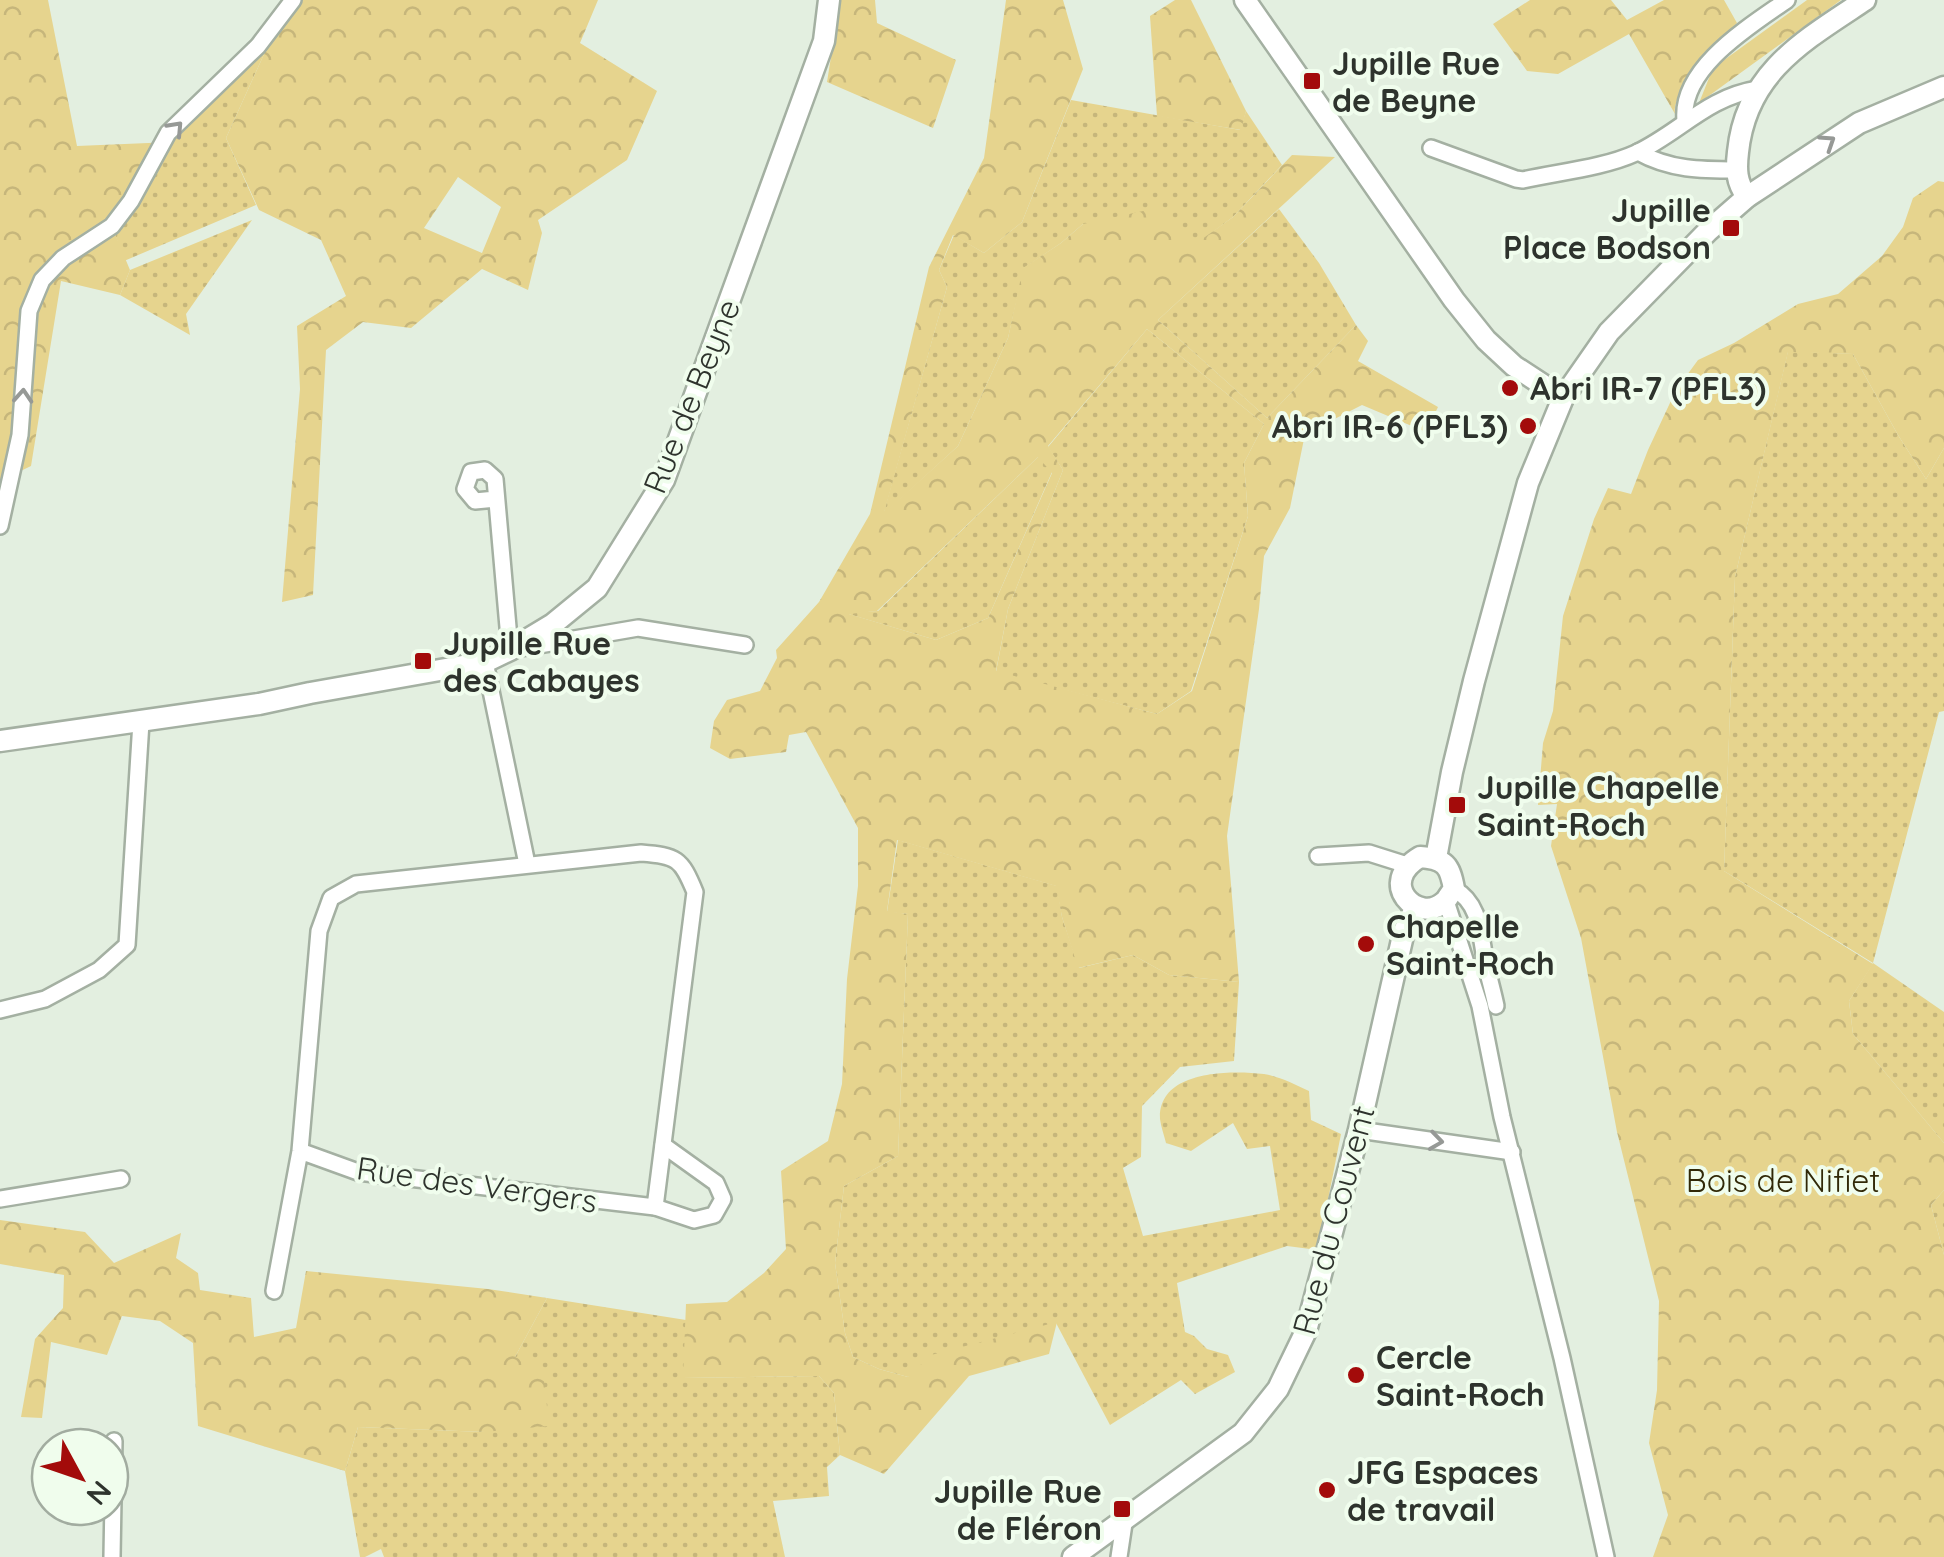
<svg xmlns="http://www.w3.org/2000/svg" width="1944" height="1557" font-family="Quicksand,sans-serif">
<defs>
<pattern id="grass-dots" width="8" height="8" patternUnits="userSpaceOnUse" patternTransform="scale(2.5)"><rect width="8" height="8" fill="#e6d48e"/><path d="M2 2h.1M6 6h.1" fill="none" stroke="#c6b67b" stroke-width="1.8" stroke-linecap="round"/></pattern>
<pattern id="forest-crowns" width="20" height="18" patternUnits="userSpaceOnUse" patternTransform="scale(2.5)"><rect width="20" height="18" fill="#e6d48e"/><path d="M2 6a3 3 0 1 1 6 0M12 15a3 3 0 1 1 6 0" fill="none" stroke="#c6b67b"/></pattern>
</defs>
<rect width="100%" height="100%" fill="#e3efe0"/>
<g fill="url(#grass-dots)">
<polygon points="265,52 226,138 256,205 124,261 115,234 172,142"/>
<polygon points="1071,100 1240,130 1246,111 1282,165 1233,217 1191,248 1083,224 1061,243 1024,268 1008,338 958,446 883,515 947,287 939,270 954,235 984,253 1022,222"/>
<polygon points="1279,209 1319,263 1356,325 1267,418 1158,320"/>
<polygon points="252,220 186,314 190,335 120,295 130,270"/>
<polygon points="1147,329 1264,424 1244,463 1248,516 1191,691 1157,714 996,672 1008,609 1063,470 1048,447"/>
<polygon points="1788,351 1853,354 1898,435 1926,479 1944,448 1944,711 1939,712 1873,963 1944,1012 1944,1143 1853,1034 1849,1001 1873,963 1724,871 1735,577"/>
<polygon points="1039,456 1052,472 988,618 936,640 845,613 878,611"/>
<path d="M898 840 1057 886 1062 917 1079 968 1133 955 1169 975 1239 982 1234 1061 1180 1067 1142 1106 1141 1157 1123 1168 1143 1236 1280 1210 1270 1146 1247 1149 1233 1123 1191 1151 1166 1143C1164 1135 1161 1127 1160 1119 1158 1070 1230 1070 1264 1074 1280 1077 1294 1084 1309 1091L1311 1120 1341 1134 1318 1250 1287 1246 1177 1283 1185 1332 1194 1336 1207 1349 1228 1355 1235 1372 1195 1394 1181 1380 1110 1425 1056 1323 908 1377 879 1369 853 1357 845 1333 835 1263 844 1186 898 1156 908 914 887 912Z"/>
<polygon points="1944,1190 1944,1255 1931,1205"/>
<polygon points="547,1298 686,1320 684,1378 819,1376 834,1393 840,1455 827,1467 829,1496 773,1501 785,1557 384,1557 381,1549 365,1557 360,1557 345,1471 358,1427 484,1432 515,1357"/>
</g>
<g fill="url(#forest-crowns)" fill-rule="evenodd">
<polygon points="0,0 48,0 77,146 172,142 115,234 130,270 120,295 61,281 31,466 0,481"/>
<path d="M299 0H598L580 43 657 91 627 160 538 220 542 233 528 290 482 269 411 328 363 322 326 350 313 595 282 602 300 389 297 326 346 296 321 240 259 210 226 138 265 52ZM458 177 501 207 482 253 424 228Z"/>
<polygon points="840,0 875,0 877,23 956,60 933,128 827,82"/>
<path d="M1006 0H1063L1083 69 1022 222 984 253 953 235 939 270 947 287 884 513 958 446 1008 338 1023 268 1061 243 1083 224 1157 208 1191 247 1233 217 1292 155 1335 157 1158 320 1267 418 1356 325 1368 341 1358 361 1438 407 1426 432 1362 405 1305 434 1290 508 1264 556 1259 609 1227 836 1239 982 1169 975 1133 955 1078 968 1062 917 1056 886 897 840 887 911 908 914 898 1156 844 1186 835 1263 845 1333 853 1357 879 1369 908 1377 931 1355 1057 1322 1049 1354 969 1376 884 1474 840 1455 834 1393 819 1376 683 1378 686 1304 727 1302 764 1273 786 1249 781 1171 828 1141 842 1084 847 979 858 886V828L806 732 789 735 786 752 730 759 710 748 714 721 727 700 760 691 777 658 776 650 819 602 870 514 929 267 984 158ZM1147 329 1264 424 1244 463 1248 516 1192 691 1157 714 996 671 1008 609 1063 470 1048 446ZM1038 457 1052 473 988 618 936 640 849 614 877 611Z"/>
<polygon points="1175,0 1191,0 1246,111 1241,130 1157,116 1150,16"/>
<path d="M1530 0H1611L1627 20 1664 0H1724L1737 23C1720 42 1672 89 1675 114L1629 34 1558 74 1527 71 1493 24Z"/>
<polygon points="1807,0 1841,0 1699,103 1713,68"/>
<polygon points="1938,181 1944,182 1944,448 1926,479 1898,435 1853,354 1788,352 1735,577 1724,871 1873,964 1849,1001 1853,1034 1944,1143 1944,1190 1931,1205 1944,1255 1944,1557 1653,1557 1668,1515 1649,1443 1657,1390 1659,1301 1617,1132 1581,938 1551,846 1557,804 1538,805 1543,743 1553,711 1563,616 1594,519 1608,488 1631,494 1648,450 1676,390 1698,360 1734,343 1798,304 1838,294 1882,256 1903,227 1913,198"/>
<polygon points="0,1220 85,1232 114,1263 181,1233 176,1258 198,1273 200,1290 251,1298 254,1337 296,1328 306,1271 488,1289 547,1298 515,1357 543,1369 549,1426 484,1432 358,1427 345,1471 198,1426 193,1343 160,1321 122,1316 107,1355 51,1342 42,1418 21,1417 35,1339 63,1308 64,1275 0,1264"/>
</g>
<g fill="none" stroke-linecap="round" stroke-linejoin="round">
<defs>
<g id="minor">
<path d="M1685 120C1680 68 1750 26 1787 0"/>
<path d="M1431 148 1516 179 1523 180C1558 172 1603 168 1636 153 1679 133 1707 97 1758 89"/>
<path d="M1638 152C1670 170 1701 170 1737 170"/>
<polyline points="496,499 475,501 465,489 471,472 485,470 495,479 510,650 638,628 745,645"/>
<polyline points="0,526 20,435 29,311 42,280 63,258 112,226 131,201 168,133 258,46 293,0"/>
<polyline points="485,662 527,864"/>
<polyline points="1318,856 1369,853 1407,865"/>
<path d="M1454 889C1480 903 1480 933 1485 959 1488 975 1493 991 1496 1006"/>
<polyline points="1446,901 1480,1006 1502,1117 1562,1358 1606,1557"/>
<polyline points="0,1010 45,999 99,970 127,945 141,722"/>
<polyline points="1359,1130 1512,1152"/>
<polyline points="0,1199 121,1179"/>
<polyline points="655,1207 694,1220 714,1215 723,1199 716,1183 663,1145"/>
<path d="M274 1291 300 1151 319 931 331 898 356 884 641 853C677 856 681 858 695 892L655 1207 358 1172 300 1151"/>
<polyline points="112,1557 114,1441"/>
<polyline points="1119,1557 1125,1517"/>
</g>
<g id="tertiary">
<polyline points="1245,0 1454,300 1486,340 1514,366 1563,398"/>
<path d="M1747 197C1736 182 1736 169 1738 152 1746 72 1805 40 1865 0"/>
<polyline points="0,741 259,704 310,693 485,662 510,650 553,624 597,588 664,480 824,41 829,0"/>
<path d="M1420 857C1445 859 1450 865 1454 889 1450 893 1448 899 1444 902 1418 925 1376 883 1420 857Z"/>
<polyline points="1436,858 1452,772 1474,681 1528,483 1563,398 1609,332 1708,231 1747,197 1859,123 1944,87"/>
<polyline points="1073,1557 1243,1433 1278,1389 1306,1331 1359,1130 1404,931 1416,907"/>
</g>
</defs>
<use href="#minor" stroke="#a4b0a2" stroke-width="20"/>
<use href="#tertiary" stroke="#a4b0a2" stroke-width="25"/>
<use href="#minor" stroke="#fff" stroke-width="15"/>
<use href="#tertiary" stroke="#fff" stroke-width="20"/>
</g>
<defs><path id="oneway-chevron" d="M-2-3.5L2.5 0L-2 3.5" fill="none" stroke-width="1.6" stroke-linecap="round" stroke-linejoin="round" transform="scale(2.5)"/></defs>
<g stroke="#969996">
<use href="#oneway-chevron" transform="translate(176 128) rotate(-47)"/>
<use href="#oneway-chevron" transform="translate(1828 142) rotate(-33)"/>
<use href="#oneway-chevron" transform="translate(23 396) rotate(-86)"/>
<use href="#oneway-chevron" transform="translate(1436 1141) rotate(8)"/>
</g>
<g fill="#a30b0a" stroke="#f0fded" stroke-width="4">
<rect x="1302" y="71" width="20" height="20" rx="5"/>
<rect x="1721" y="218" width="20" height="20" rx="5"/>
<circle cx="1510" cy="388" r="10"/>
<circle cx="1528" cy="426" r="10"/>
<rect x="413" y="651" width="20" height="20" rx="5"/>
<rect x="1447" y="795" width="20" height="20" rx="5"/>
<circle cx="1366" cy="944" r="10"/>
<circle cx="1356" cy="1375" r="10"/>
<circle cx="1327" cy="1490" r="10"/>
<rect x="1112" y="1499" width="20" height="20" rx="5"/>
</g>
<g text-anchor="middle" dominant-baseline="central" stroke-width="8" stroke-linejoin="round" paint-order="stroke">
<g font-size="32" font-weight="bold" fill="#2e332d" stroke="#f0fded" text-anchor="start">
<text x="1332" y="63">Jupille Rue<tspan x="1332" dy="37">de Beyne</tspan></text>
<text x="1711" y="210" text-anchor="end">Jupille<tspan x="1711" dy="37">Place Bodson</tspan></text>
<text x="1530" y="388">Abri IR-7 (PFL3)</text>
<text x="1508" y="426" text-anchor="end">Abri IR-6 (PFL3)</text>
<text x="443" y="643">Jupille Rue<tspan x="443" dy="37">des Cabayes</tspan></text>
<text x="1477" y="787">Jupille Chapelle<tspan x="1477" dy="37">Saint-Roch</tspan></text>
<text x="1386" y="926">Chapelle<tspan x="1386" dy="37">Saint-Roch</tspan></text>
<text x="1376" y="1357">Cercle<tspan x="1376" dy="37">Saint-Roch</tspan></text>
<text x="1347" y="1472">JFG Espaces<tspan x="1347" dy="37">de travail</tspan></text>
<text x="1102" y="1491" text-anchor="end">Jupille Rue<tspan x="1102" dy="37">de Fléron</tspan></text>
</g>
<g font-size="32" fill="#2e332d" stroke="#f0fded">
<text transform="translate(691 396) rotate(-68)">Rue de Beyne</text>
<text transform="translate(477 1184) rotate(8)">Rue des Vergers</text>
<text transform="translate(1333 1220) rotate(-75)">Rue du Couvent</text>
</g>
<g font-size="32" fill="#312908" stroke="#f0fded">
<text x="1783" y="1180">Bois de Nifiet</text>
</g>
</g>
<g transform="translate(80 1477) rotate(130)"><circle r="48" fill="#f0fded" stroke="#a2aca0" stroke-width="2.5"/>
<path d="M0-8L18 38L0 25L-18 38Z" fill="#a30b0a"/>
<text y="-15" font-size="28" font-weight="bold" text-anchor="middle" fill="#2e332d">N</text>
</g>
</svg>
